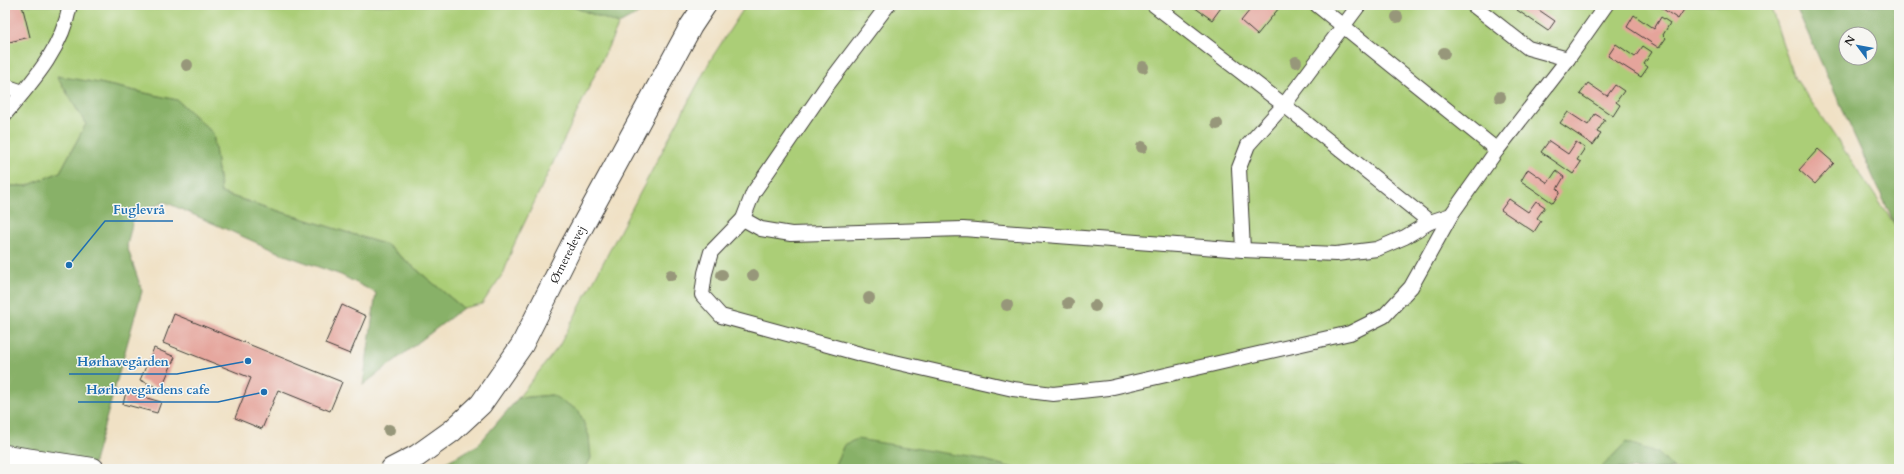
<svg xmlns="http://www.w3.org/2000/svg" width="1904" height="474" font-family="Cardo,serif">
<rect width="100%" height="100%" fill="#f6f6f2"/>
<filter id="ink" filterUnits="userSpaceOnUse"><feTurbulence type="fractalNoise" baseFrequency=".025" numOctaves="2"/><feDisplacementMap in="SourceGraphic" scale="8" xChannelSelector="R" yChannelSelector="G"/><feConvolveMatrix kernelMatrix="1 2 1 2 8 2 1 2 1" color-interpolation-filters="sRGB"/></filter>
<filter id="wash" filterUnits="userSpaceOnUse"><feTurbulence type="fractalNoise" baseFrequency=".012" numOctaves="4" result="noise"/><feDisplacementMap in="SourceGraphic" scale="16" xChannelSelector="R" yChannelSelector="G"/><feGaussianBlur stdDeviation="0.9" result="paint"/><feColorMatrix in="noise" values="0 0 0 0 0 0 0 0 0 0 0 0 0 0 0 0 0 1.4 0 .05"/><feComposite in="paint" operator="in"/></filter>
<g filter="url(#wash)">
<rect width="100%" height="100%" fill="#f0e1c5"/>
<g fill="#abce77" stroke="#64754a">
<polygon points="5,5 568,5 619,24 513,247 504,272 482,304 463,308 387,245 221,193 213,133 177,100 99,83 57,77 86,124 60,172 27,186 5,186"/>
<polygon points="746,5 1770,5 1793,75 1899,231 1899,469 1016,469 981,459 844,445 833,469 585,469 591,458 552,395 518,398 559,346 711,59"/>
</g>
<g fill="#88b168" stroke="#526642" fill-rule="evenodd">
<polygon points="568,5 654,5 619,24"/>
<path d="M1795 5H1899V231L1894 223ZM1846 34H1870V58H1846Z"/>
<polygon points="57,76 99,83 177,100 213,133 221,193 387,245 463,308 363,385 376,293 341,275 282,254 165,202 134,215 127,246 142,291 92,469 5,469 5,186 27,186 60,172 86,124"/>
<polygon points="552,395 579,411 589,436 591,458 585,469 433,469 478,445 518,398"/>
<polygon points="857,439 981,459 1016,469 833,469 844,445"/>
<polygon points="1626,442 1658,453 1674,469 1600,469"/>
<polygon points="1516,462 1531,469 1443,469"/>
</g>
<g id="blocks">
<g fill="#e5a49b">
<polygon points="5,5 22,5 30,37 5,43"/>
<polygon points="1196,5 1223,5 1212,20 1194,7"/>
<polygon points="1254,5 1276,5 1279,8 1257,35 1241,21"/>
<polygon points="1520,5 1538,5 1536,8 1555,21 1548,31 1517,10"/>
<polygon points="1657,5 1682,5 1685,8 1678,19"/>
<polygon points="1634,15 1654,29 1661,17 1670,23 1663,35 1666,38 1659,48 1627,27"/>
<polygon points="1616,44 1635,57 1643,46 1652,52 1644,64 1648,67 1641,77 1608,56"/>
<polygon points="1588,83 1607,96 1615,85 1624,91 1616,102 1620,105 1613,116 1580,94"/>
<polygon points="1568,112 1588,125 1595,114 1605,120 1597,132 1601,134 1593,145 1560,123"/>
<polygon points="1549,141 1568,154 1576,142 1585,148 1577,160 1581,162 1573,174 1541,152"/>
<polygon points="1818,149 1834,163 1815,184 1799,170"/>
<polygon points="1528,169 1548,183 1556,171 1564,177 1557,189 1560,192 1553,203 1521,181"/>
<polygon points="1509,199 1528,212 1536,201 1545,207 1537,218 1541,221 1534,232 1501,210"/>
<polygon points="342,305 366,316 350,354 325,344"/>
<polygon points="174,314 342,382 330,411 278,390 262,429 235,418 251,378 163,343"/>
<polygon points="154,348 175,357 161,389 140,380"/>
<polygon points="126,392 161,402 157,413 123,404"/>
</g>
</g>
</g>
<g filter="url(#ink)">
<use href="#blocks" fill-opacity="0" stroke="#3c3a35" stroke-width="1"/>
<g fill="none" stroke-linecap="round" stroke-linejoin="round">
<defs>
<g id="lane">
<polyline points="888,5 826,87 753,193 743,219 761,229 791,234 963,229 1243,250 1336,254 1377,249 1405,237 1430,222 1451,215 1497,150 1568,59 1606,5"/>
<polyline points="1154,5 1284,105 1430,222"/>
<polyline points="1317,5 1497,150"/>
<polyline points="1473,5 1528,48 1568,59"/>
<polyline points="5,86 23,92"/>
<path d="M5 114C33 81 62 49 70 5"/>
<polyline points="743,219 711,252 705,273 702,295 721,316 864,355 1013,389 1053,394 1109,388 1350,333 1384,316 1411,287 1451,215"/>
<polyline points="1243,250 1239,168 1248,145 1284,105 1359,5"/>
</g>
<g id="street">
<polyline points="5,456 93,469"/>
<path id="s1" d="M392 469 417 456 452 431 481 404 522 345 571 247 691 26 705 5"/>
</g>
</defs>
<use href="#lane" stroke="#3c3a35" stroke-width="16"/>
<use href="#street" stroke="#3c3a35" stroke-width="24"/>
<use href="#lane" stroke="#fff" stroke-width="14"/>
<use href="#street" stroke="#fff" stroke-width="22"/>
</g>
<g fill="#97977a">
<circle cx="1397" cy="17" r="6"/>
<circle cx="1444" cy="53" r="6"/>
<circle cx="1296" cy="62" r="6"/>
<circle cx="187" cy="65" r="6"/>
<circle cx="1143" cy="67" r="6"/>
<circle cx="1500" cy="97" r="6"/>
<circle cx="1217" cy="124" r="6"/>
<circle cx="1142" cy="147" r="6"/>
<circle cx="671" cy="275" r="6"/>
<circle cx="722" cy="275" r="6"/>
<circle cx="753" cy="275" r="6"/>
<circle cx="869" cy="298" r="6"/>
<circle cx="1068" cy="303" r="6"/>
<circle cx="1007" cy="305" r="6"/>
<circle cx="1095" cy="306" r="6"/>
<circle cx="389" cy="430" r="6"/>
</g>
</g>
<g text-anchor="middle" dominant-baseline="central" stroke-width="3" stroke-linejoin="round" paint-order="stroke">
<g font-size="12" fill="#1c1c1c" stroke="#f6f6f2">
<text stroke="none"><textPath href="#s1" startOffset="284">Ørneredevej</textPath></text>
</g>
</g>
<path fill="none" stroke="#1f6fb2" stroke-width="1.5" d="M69 265L105 221H173M248 361L177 374H69M264 392L218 402H78"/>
<g fill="#1f6fb2" stroke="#f6f6f2" stroke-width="1.5">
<circle cx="69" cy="265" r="4"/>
<circle cx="248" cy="361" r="4"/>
<circle cx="264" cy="392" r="4"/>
</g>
<g font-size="13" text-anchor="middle" font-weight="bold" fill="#1f6fb2" stroke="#f6f6f2" stroke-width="3" stroke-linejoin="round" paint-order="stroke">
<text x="139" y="214">Fuglevrå</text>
<text x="123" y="366">Hørhavegården</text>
<text x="148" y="394">Hørhavegårdens cafe</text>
</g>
<rect width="1904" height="474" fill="none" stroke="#f6f6f2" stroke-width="20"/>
<g transform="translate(1858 46) rotate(302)"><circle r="19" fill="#f6f6f2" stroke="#9f9f9c"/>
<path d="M0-3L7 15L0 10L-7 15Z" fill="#1f6fb2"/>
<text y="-6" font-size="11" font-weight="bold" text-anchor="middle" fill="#1c1c1c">N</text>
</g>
</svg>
